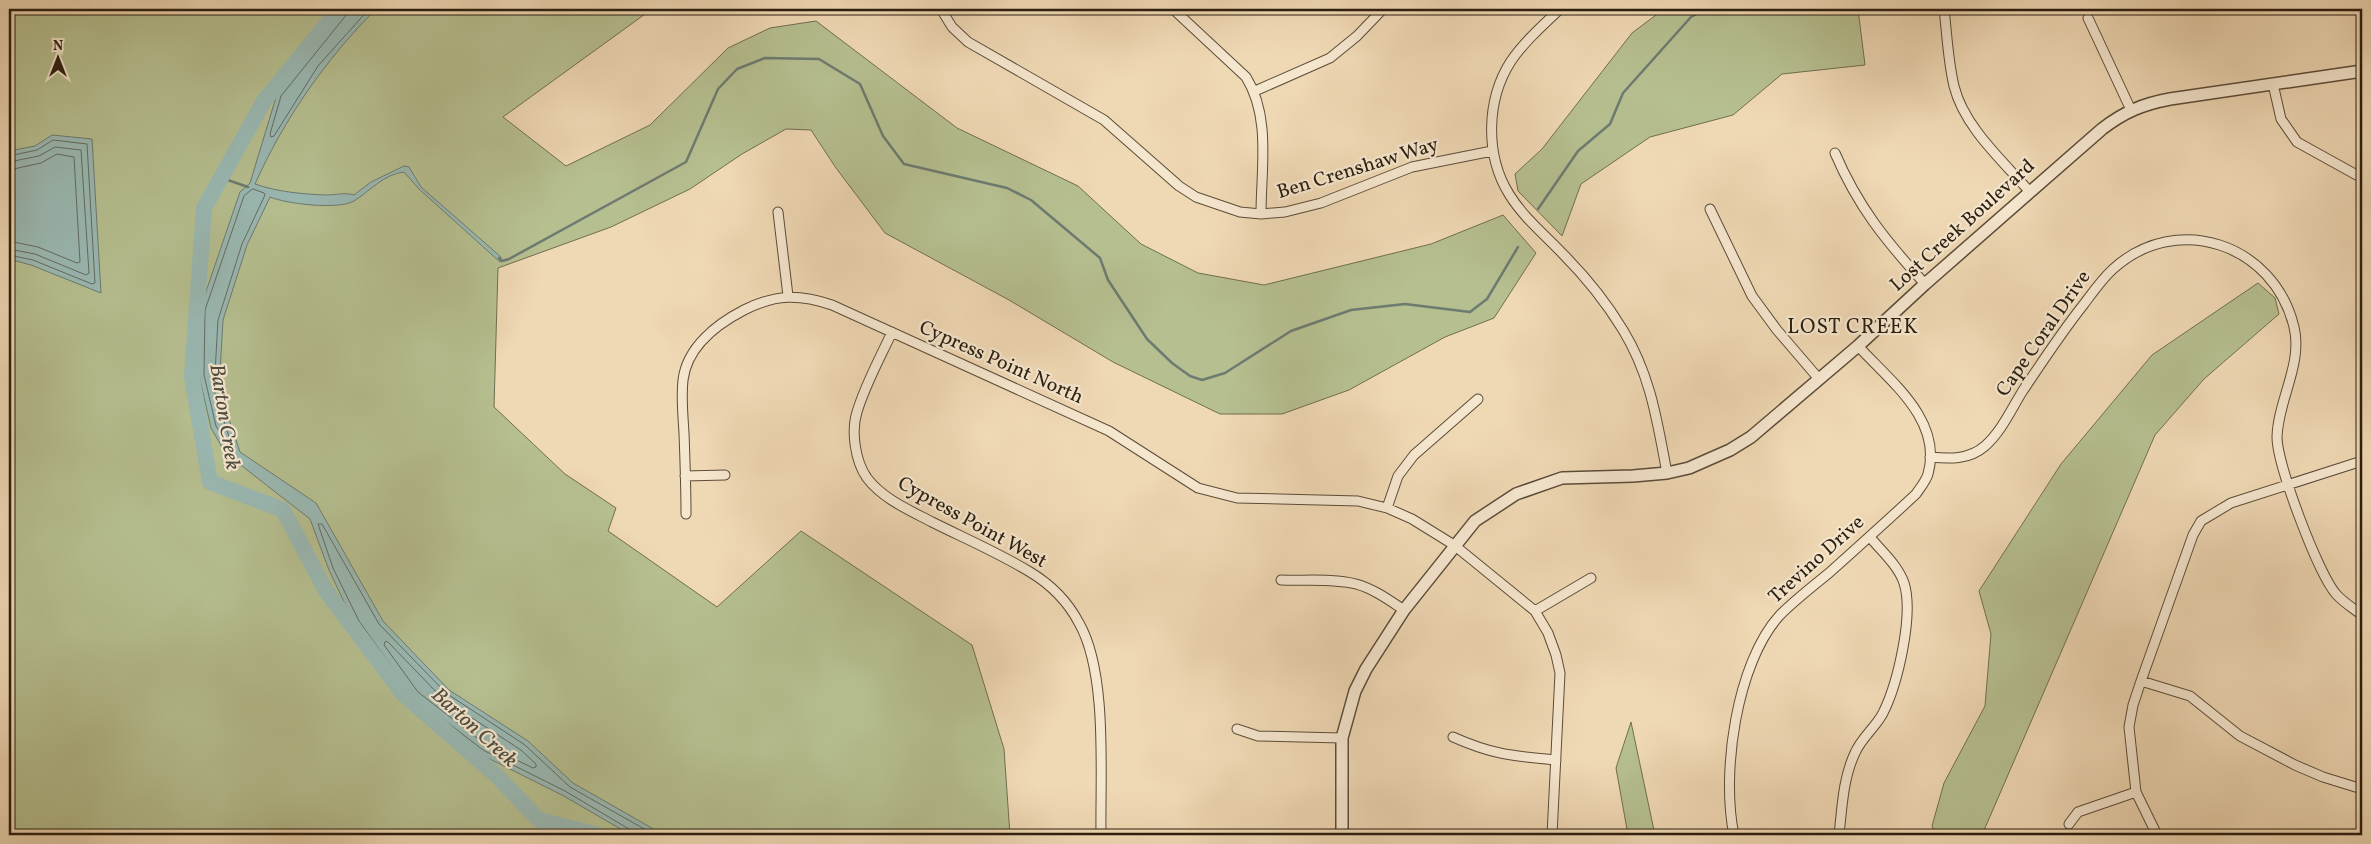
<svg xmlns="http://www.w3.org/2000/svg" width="2371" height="844" font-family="Vollkorn,serif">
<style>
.green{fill:#b6bf90;stroke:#706e50}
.water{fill:#9ab9b3;stroke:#6d7b71}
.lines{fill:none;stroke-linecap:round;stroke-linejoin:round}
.shore{stroke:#626c61;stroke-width:1}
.stream{stroke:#6d7b71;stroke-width:2.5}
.river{stroke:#9ab9b3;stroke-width:16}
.minor-casing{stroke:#5b4c38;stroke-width:11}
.tertiary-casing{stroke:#5b4c38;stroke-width:14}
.minor{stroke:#f5e6ce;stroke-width:9}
.tertiary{stroke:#f5e6ce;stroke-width:11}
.labels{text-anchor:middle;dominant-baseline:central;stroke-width:4.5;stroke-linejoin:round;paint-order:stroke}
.street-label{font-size:20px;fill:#2a1e0f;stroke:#f5e6ce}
.neighbourhood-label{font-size:21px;letter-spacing:1px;fill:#2a1e0f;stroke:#f5e6ce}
.water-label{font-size:21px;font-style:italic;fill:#4c4c40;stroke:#f5e6ce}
</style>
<rect width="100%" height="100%" fill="#efd8b4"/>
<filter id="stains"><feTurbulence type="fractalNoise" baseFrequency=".004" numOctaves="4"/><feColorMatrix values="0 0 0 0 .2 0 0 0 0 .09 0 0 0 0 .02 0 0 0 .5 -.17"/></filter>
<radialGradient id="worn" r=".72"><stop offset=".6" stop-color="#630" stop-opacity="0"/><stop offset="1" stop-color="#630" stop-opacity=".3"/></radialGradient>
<path class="green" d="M9 9H652L503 117 566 166 650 125 728 48 770 28 816 21 957 128 1078 186 1141 244 1198 273 1264 285 1431 244 1503 215 1536 253 1494 318 1445 337 1349 390 1282 414H1220L1113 362 1009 300 885 233 836 168 811 130 786 129 742 154 690 189 611 227 498 268 494 407 565 474 616 508 608 531 717 607 801 531 972 645 1004 749 1010 835H9Z
M1664 9H1858L1865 65 1782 74 1733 115 1650 137 1581 184 1562 236 1518 191 1515 174 1542 149 1632 33Z
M2258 283 2275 298 2279 314 2204 379 2155 435 1985 828V835H1936L1932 826 1944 783 1985 706 1991 634 1979 591 2061 464 2152 355Z
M1631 722 1655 835H1628L1616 768Z"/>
<path class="water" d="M345 9H376C326 59 284 119 255 184 278 192 302 194 326 195 336 195 345 192 354 195L371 182 404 166 409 167 421 187 501 257 500 262 419 189 404 172C384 174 370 191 354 201 338 210 287 204 270 197L247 245 223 320 219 389 240 452 316 503 383 621 449 690 528 741 573 783 664 835H631L562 795 480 754 409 699 354 623 329 570 310 519 242 466 230 461 211 428 199 375 200 309 240 192 250 183 277 94Z
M52 135 92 139 101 293 31 265 9 259V151L35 146Z"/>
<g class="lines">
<path class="shore" d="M348 9 347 14 281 96 270 134 271 137 274 136 318 66 369 9
M9 156 37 150 53 140 87 144 95 283 92 284 33 260 9 255
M9 162 39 156 55 147 81 150 89 273 86 275 35 254 9 249
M9 170 41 163 57 154 74 157 80 262 77 263 38 247 9 241
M253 189 264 193 265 195 242 244 218 320 214 390 232 446 230 449 216 426 204 375 205 310 244 196Z
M388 642 443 699 521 750 536 764V767L533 768 486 745 418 692 384 645 385 642Z
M632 835 629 829 565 791 483 750 413 696 359 621 333 568 318 524H322L379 624 446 693 525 745 570 787 655 835"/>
<path class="stream" d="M222 178 248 187
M1538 209 1578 151 1610 124 1623 93 1691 17 1707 9
M499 258 502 261 509 259 686 162 718 89 737 69 765 58 819 59 860 84 883 136 904 164 1007 188 1031 200 1100 258 1108 280 1147 339 1172 363 1190 376 1202 380 1225 373 1291 331 1351 310 1405 304 1470 312 1487 299 1518 247"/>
<path class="river" d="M339 9 264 101 204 208 192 377 210 482 283 510 326 591 403 694 496 775 539 820 599 835"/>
<g class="minor-casing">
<path id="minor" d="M941 9 952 27 968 42 1104 120 1179 186 1196 197 1240 212 1261 214 1285 212 1321 203 1412 167 1492 151
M1173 9 1246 77C1271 117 1261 169 1261 214
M1560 9C1543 25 1524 42 1511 61 1486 100 1485 155 1509 194 1523 217 1544 234 1562 253 1585 276 1606 302 1623 330 1651 376 1657 421 1667 473
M1944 9C1947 34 1948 61 1954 86 1964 127 2003 161 2030 192
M2088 18 2131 110
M2273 84 2281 119 2297 142 2362 178
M1255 91 1330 58 1357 36 1383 9
M1835 153C1858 207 1886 241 1925 284
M1710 209 1752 296 1777 330 1819 379
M778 212 788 296
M892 332C880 358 865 385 857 412 851 431 855 461 867 478 883 499 909 510 932 522 964 538 999 553 1030 572 1050 584 1068 602 1079 623 1108 673 1100 777 1101 835
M1930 457C1949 459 1969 460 1985 446 2001 432 2011 410 2022 392 2042 362 2061 333 2084 304 2093 292 2102 279 2113 269 2177 211 2274 244 2294 327 2303 364 2278 400 2277 437 2277 465 2318 573 2336 594 2343 602 2354 609 2362 615
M685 476 725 475
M1387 508 1398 476 1414 455 1478 399
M686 514C686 487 685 460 684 433 683 416 681 397 683 380 687 347 717 324 744 310 776 294 799 294 832 305L1109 431 1198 488 1237 498 1358 501 1387 508 1412 519 1454 545 1535 611 1548 633 1556 655 1560 673 1552 835
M1281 580C1305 581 1332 578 1356 584 1374 589 1389 600 1404 610
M1535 611 1591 578
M2141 681 2190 696 2240 736 2295 765 2323 777 2362 789
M1237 729 1258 736 1342 738
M1453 737C1493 755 1514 756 1556 760
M2069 824 2078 812 2136 792
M1734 835C1721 774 1736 663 1780 615 1795 600 1813 586 1829 573 1858 547 1887 521 1916 494 1920 488 1926 481 1928 474 1943 420 1890 381 1858 346
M1839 835C1842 808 1843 778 1855 753 1861 738 1876 727 1883 713 1898 683 1914 614 1904 583 1898 565 1881 551 1870 537
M2157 835 2136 792 2129 727 2133 705 2141 681 2193 535 2201 521 2231 503 2362 461"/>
</g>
<g class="tertiary-casing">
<path id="tertiary" d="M1342 835V738L1355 691 1366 669 1404 610 1475 521 1516 494 1562 478 1633 476 1667 473 1689 468 1730 450 1751 437 1858 346 1925 284 2102 129C2124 112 2143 104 2170 99L2362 71"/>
</g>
<use href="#minor" class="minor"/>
<use href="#tertiary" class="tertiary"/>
</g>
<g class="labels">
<g class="street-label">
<text transform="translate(1358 169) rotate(-17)">Ben Crenshaw Way</text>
<text transform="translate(1963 226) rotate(-42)">Lost Creek Boulevard</text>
<text transform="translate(2044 334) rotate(-55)">Cape Coral Drive</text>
<text transform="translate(1001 363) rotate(24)">Cypress Point North</text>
<text transform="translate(972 523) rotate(29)">Cypress Point West</text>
<text transform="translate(1817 560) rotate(-42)">Trevino Drive</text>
</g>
<g class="neighbourhood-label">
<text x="1853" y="327">LOST CREEK</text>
</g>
<g class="water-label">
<text transform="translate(224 417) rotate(81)">Barton Creek</text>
<text transform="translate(474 728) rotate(42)">Barton Creek</text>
</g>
</g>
<rect width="2371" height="844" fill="none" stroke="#efd8b4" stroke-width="30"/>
<rect x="10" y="10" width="2351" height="824" fill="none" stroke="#2a1e0f" stroke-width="2.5"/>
<rect x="15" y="15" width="2341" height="814" fill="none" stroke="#2a1e0f"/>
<g transform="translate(58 58)" stroke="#f5e6ce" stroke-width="4" paint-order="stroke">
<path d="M0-4L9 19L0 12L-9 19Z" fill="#2a1e0f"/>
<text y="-8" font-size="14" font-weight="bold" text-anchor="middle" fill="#2a1e0f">N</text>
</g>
<rect width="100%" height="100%" filter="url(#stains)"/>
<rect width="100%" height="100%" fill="url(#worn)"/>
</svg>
